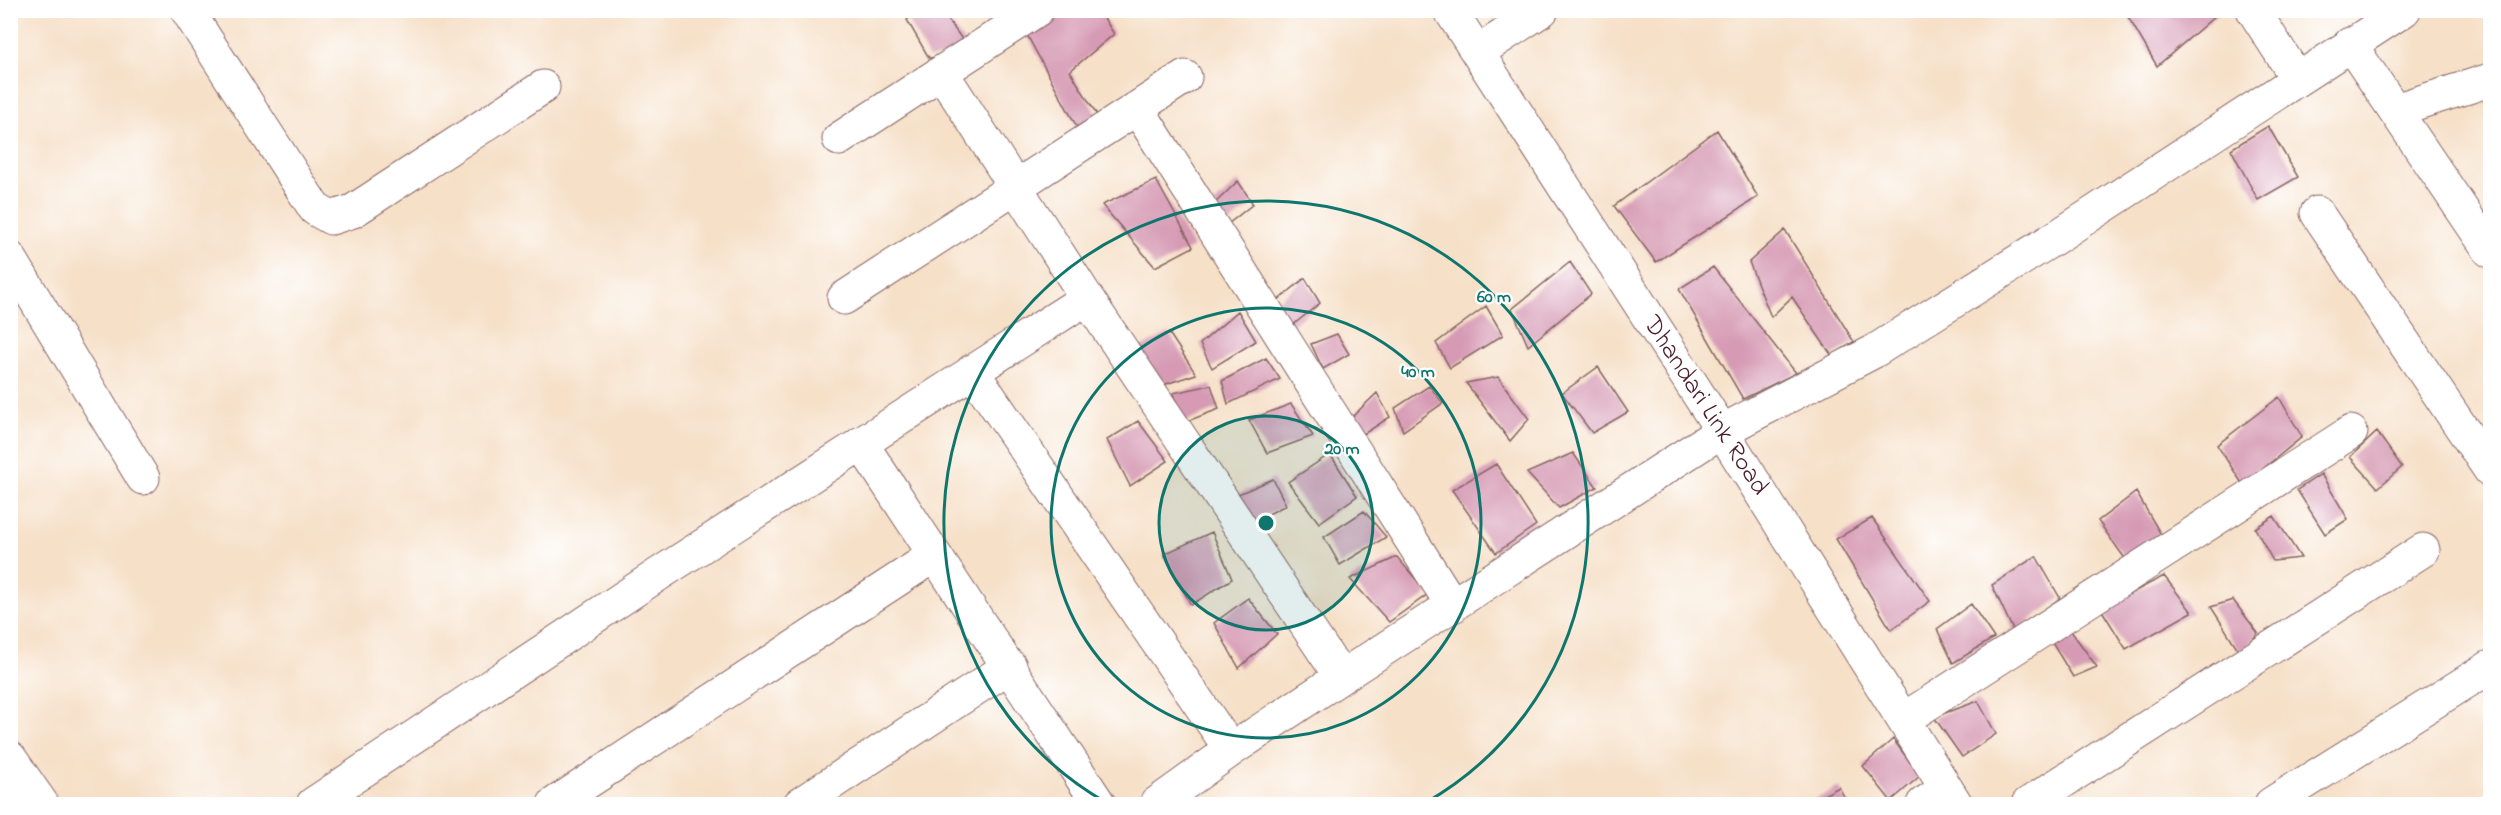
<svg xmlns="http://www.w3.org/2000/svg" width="2501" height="815" font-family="'Indie Flower',sans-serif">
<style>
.building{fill:#d69ab4}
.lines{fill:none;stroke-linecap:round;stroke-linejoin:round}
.minor-casing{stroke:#866362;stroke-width:35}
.tertiary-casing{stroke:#866362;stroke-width:35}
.minor{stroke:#fff;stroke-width:33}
.tertiary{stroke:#fff;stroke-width:33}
.ring{fill:none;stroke:#0f766e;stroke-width:3}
.labels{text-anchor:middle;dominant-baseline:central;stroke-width:4.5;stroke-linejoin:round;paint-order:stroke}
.street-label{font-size:26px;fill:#4a1f2b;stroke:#fff}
.centre{fill:#0f766e;stroke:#fff;stroke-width:3}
.ring-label{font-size:18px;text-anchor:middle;font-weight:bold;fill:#0f766e;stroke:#fff;stroke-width:4.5;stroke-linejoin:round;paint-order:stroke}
</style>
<rect width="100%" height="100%" fill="#fff"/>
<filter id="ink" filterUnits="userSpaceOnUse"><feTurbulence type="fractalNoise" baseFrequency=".0167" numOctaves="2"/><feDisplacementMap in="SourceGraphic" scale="12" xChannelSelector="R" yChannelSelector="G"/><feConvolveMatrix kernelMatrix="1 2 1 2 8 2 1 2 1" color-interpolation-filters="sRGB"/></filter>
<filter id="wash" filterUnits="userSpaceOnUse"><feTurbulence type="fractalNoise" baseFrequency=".008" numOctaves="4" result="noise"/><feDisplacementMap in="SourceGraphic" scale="24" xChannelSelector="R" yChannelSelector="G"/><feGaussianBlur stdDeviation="1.35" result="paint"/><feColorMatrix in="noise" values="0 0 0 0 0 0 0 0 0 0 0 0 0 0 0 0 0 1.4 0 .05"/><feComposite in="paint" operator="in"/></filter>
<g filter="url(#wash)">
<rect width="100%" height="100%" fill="#f6e0c8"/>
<g id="blocks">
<path class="building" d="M920 10H941L972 53 929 58 907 20Z
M1061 10H1099L1114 34 1070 71 1097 115 1077 127 1027 35Z
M2124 10H2222L2157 66Z
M2268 126 2298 177 2258 200 2231 149Z
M1717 130 1758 197 1656 262 1614 206Z
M1156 180 1193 247 1155 267 1102 205Z
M1238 181 1253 204 1228 224 1214 204Z
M1785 230 1854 342 1832 356 1792 297 1771 317 1749 262Z
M1570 262 1591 294 1528 346 1512 309Z
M1713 267 1796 373 1743 399 1679 289Z
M1305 278 1320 303 1288 329 1276 302Z
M1486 306 1503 335 1450 368 1436 343Z
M1238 311 1256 341 1212 368 1200 344Z
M1169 333 1196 374 1160 386 1138 349Z
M1337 334 1349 354 1323 369 1311 344Z
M1266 358 1280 379 1228 404 1222 381Z
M1598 367 1628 412 1592 433 1562 393Z
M1498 377 1529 419 1510 441 1466 383Z
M1211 385 1219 409 1185 422 1173 393Z
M1429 386 1443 403 1403 431 1395 408Z
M1377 393 1390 417 1359 437 1352 417Z
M2279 397 2302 437 2243 485 2217 445Z
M1291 404 1313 436 1267 453 1249 420Z
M1138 421 1168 461 1130 486 1107 440Z
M2377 432 2402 467 2378 488 2350 457Z
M1573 453 1597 487 1559 508 1527 473Z
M1330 454 1357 496 1319 523 1288 482Z
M1496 464 1536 525 1496 553 1452 490Z
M2321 474 2348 519 2325 534 2297 490Z
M1273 479 1286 505 1255 521 1236 495Z
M2136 492 2163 538 2126 560 2098 521Z
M1364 511 1386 537 1340 565 1324 537Z
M2274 516 2301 558 2273 561 2255 528Z
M1872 518 1930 601 1891 630 1836 539Z
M1212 532 1232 579 1191 605 1164 554Z
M2036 556 2060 598 2014 632 1992 585Z
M1397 557 1428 594 1389 622 1350 579Z
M2164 576 2192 612 2126 649 2101 609Z
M1248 598 1277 634 1239 668 1214 623Z
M2233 600 2258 633 2241 654 2211 607Z
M1971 604 1994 638 1953 663 1937 629Z
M2071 631 2097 667 2073 677 2049 638Z
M1978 701 1996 734 1962 757 1934 717Z
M1893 739 1920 776 1891 801 1863 766Z
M1839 787 1848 804H1807Z"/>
</g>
</g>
<g filter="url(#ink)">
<use href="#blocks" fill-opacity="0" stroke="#866362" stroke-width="1.5"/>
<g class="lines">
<g class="minor-casing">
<path id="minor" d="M187 10 315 209 331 218 353 211 543 87
M2253 10 2297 78
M2350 44 2490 251
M1478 52 1542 10
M942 73 1087 298 1341 677
M1137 108 1453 606
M2395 110 2490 80
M839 139 1037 10
M2317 213 2490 470
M10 258 143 478
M844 298 1185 77
M972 371 1231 750
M861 443 1099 804
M1904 719 2351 432
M10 758 42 804
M313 804 659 574 1087 298
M554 804 935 555
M800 804 1010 666
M1156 804 1231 750 1341 677 1722 431 1873 352 2058 236 2404 10
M1923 804 1946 789
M2028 804 2423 550
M2271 804 2490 667"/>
</g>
<g class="tertiary-casing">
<path id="tertiary" d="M1450 10 1722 431 1956 804"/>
</g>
<use href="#minor" class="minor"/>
<use href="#tertiary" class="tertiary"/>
</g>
</g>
<circle cx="1266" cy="523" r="107" fill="#0f766e" fill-opacity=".12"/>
<g class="ring">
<circle cx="1266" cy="523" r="107"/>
<circle cx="1266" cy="523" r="215"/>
<path d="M1107 803A322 322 0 1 1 1425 803"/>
</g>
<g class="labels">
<g class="street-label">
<text transform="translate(1705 406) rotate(57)">Dhandari Link Road</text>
</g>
</g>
<circle cx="1266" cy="523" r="9" class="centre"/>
<g class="ring-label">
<text x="1494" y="302">60 m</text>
<text x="1418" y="377">40 m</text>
<text x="1342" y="454">20 m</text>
</g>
<rect width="2501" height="815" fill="none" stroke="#fff" stroke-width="36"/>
</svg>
